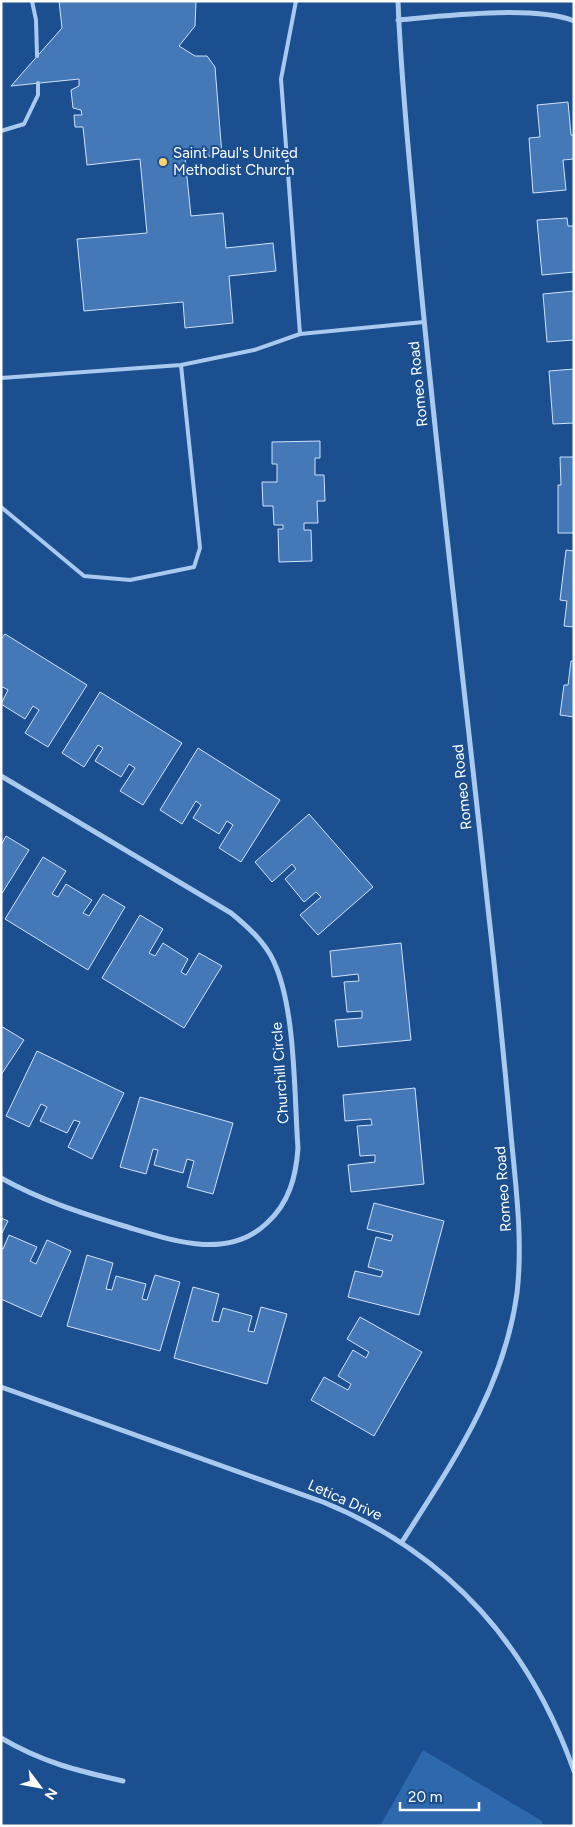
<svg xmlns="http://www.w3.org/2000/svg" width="575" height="1827" font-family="Figtree,sans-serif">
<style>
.green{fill:#2e69ad}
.building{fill:#4478b7;stroke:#cfe3fa}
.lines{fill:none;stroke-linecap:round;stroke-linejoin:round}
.lane{stroke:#a9c9ee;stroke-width:4}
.street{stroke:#a9c9ee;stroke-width:5}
.poi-dot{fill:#ffd166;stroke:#1b4f8f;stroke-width:2}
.labels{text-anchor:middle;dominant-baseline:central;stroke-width:4;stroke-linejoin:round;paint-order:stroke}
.poi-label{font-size:15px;fill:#fff;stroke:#1b4f8f;text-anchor:start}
.street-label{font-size:15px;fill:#fff;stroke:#1b4f8f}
</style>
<rect width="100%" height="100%" fill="#1b4f8f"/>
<path class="green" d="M423 1750 542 1821 543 1826H380Z"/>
<path class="building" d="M59 1H196L195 26 179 46 195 56H207L215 67 222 155 185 158 191 216 223 213 226 248 273 243 276 271 229 276 233 323 185 328 183 302 84 311 77 239 147 233 140 159 87 165 83 127H75L74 115H82L81 110 73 108 71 90 79 86V79L11 86 62 28Z
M568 102 571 135H574V159L563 160 566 190 533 193 529 138 540 137 537 105Z
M567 218 568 226H574V272L542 275 537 220Z
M574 291V340L547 342 543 294Z
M574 369V423L553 424 549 371Z
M320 441V458H315V475H324L325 501H317L318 523H304V530H311L312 561 279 562 278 529H283V525H274L273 506H263L262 482H277V464H272V442Z
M560 457H574V533H558V485H561Z
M566 550 574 551V627L564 626 567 601 560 600Z
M5 634 87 685 48 747 25 733 39 710 33 706 25 719 1 704 8 690 3 687 1 689V639Z
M571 661H574V717L560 715 564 685H568Z
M100 692 182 743 143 805 120 791 135 768 129 764 121 777 95 761 103 748 98 745 84 767 62 753Z
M198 748 280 800 241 862 219 848 233 825 227 821 219 834 193 818 201 805 196 801 182 824 160 810Z
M309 814 373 887 318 935 300 915 321 897 316 892 304 902 285 879 296 869 292 864 272 882 255 862Z
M6 836 29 850 1 895V845Z
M43 857 66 871 52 894 58 897 66 884 92 900 83 913 89 916 103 894 125 907 88 970 5 919Z
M140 915 163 929 149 953 155 956 163 943 188 959 181 972 186 975 199 953 222 966 184 1028 102 978Z
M401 943 411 1040 338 1047 335 1020 362 1018V1011L347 1012 344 982 359 981 358 974 332 977 330 951Z
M1 1026 24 1040 1 1075Z
M37 1051 124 1093 92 1159 68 1147 80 1122 74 1120 67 1133 40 1121 47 1107 41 1104 29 1127 6 1116Z
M415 1088 424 1184 351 1192 348 1165 375 1162V1155L360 1156 357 1126 372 1125 371 1119 345 1121 343 1095Z
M140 1097 233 1123 213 1194 187 1187 194 1161 187 1159 183 1173 154 1165 158 1150 153 1149 146 1174 120 1167Z
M374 1203 444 1221 419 1315 348 1297 355 1271 381 1277 383 1271 368 1267 376 1237 391 1241 393 1235 367 1229Z
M1 1218 8 1221 1 1235Z
M9 1235 37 1247 30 1261 36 1264 47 1240 71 1251 41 1317 1 1299V1248L3 1249Z
M87 1255 113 1263 106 1289 112 1290 116 1276 146 1284 142 1299 147 1300 155 1275 180 1282 160 1351 67 1326Z
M193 1287 219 1294 212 1321 219 1322 223 1308 252 1316 248 1331 254 1332 261 1307 287 1314 267 1384 174 1358Z
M360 1317 422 1352 374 1436 311 1400 324 1377 348 1390 351 1384 338 1376 353 1350 366 1358 369 1352 347 1339Z"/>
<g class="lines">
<path class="lane" d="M32 1 36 20 37 56
M296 1 281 79 300 334 424 322
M1 131 24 124 38 95V83
M1 378 181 365 254 350 300 334
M1 507 84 576 130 580 194 567 200 548 181 365"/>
<path class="street" d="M398 1C401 83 410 164 417 246 437 464 464 681 487 899 496 978 504 1057 511 1135 516 1188 523 1241 517 1293 504 1389 452 1463 402 1542
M398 20C442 16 535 5 574 21
M1 776 231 913C248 927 265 942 274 962 296 1010 294 1095 298 1148 296 1177 289 1203 267 1223 227 1261 171 1240 124 1226 81 1213 40 1200 1 1178
M1 1387 323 1502C448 1553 529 1644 574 1771
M1 1738C41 1762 78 1771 123 1781"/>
</g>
<circle class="poi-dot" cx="163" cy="162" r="5"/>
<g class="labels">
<g class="poi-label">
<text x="173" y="153">Saint Paul's United<tspan x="173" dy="17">Methodist Church</tspan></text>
</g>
<g class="street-label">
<text transform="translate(418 384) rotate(-96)">Romeo Road</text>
<text transform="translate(462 787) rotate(-96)">Romeo Road</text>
<text transform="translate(280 1073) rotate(-94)">Churchill Circle</text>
<text transform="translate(503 1189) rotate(-94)">Romeo Road</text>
<text transform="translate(345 1500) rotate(24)">Letica Drive</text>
</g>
</g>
<rect width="575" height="1827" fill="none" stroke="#ffffff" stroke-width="5"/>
<g transform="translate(40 1787) rotate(122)" stroke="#1b4f8f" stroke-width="4" paint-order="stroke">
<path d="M0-4L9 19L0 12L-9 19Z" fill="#ffffff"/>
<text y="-8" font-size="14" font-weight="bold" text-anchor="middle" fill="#ffffff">N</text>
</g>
<path d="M400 1802v8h79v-8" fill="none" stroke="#ffffff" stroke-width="2.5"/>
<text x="408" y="1802" font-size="15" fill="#ffffff" stroke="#1b4f8f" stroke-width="4" paint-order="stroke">20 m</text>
</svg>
